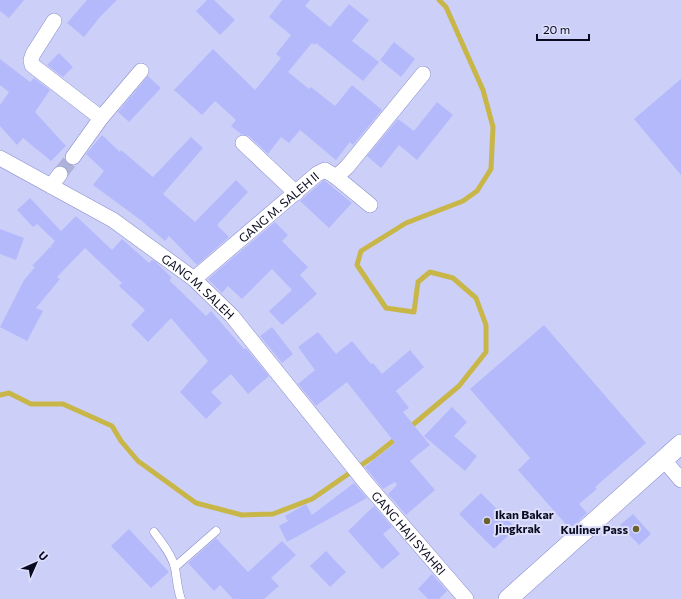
<svg xmlns="http://www.w3.org/2000/svg" width="681" height="599" font-family="Commissioner,sans-serif">
<style>
.lines{fill:none;stroke-linecap:round;stroke-linejoin:round}
.stream{stroke:#c8b748;stroke-width:5}
.building{fill:#b4b9fb}
.minor-tunnel{stroke:#afb2d8;stroke-width:15;stroke-dasharray:15 8;stroke-linecap:butt}
.service-casing{stroke:#8a8ecd;stroke-width:9}
.minor-casing{stroke:#8a8ecd;stroke-width:16}
.tertiary-casing{stroke:#8a8ecd;stroke-width:20}
.service{stroke:#fff;stroke-width:8}
.minor{stroke:#fff;stroke-width:15}
.tertiary{stroke:#fff;stroke-width:19}
.poi-dot{fill:#69612e;stroke:#dcdefa;stroke-width:1.5}
.labels{text-anchor:middle;dominant-baseline:central;stroke-width:4;stroke-linejoin:round;paint-order:stroke}
.street-label{font-size:12px;fill:#0a0a20;stroke:#dcdefa}
.poi-label{font-size:12px;font-weight:bold;fill:#0a0a20;stroke:#dcdefa;text-anchor:start}
</style>
<rect width="100%" height="100%" fill="#ccd0f8"/>
<g class="lines">
<path class="stream" d="M0 395 9 393 31 404H63L112 426 121 441 138 461 196 503 242 515 273 514 312 499 373 457 398 437
M409 428 459 386 486 352V325L476 298 453 278 430 272 418 282 414 312 386 308 357 265 361 251 406 223 463 201 477 191 491 169 493 127 483 90 446 7 439 0"/>
</g>
<path class="building" d="M0 0H24L9 18 0 11Z
M87 0H117L100 17 84 37 67 23Z
M207 0H214L235 20 220 35 196 11Z
M282 0H310L305 6 330 27 349 4 369 20 352 41 379 62 363 81 316 43 314 45 312 43 288 72 309 89 311 87 335 106 352 85 382 110 353 145 350 142 336 160 300 130 289 143 281 137 268 154 249 136 241 134 231 126 236 120 215 101 202 115 174 90 213 49 255 90 281 58 276 54 291 35 269 17Z
M394 42 415 59 401 77 380 60Z
M59 53 73 67 63 77 47 65Z
M0 59 30 82 34 78 50 90 35 112 66 146 51 161 23 138 17 145 0 126V105L9 92 0 85Z
M148 76 161 88 129 122 118 112Z
M681 79V175L634 119Z
M437 102 453 115 417 160 399 145 381 168 367 156 398 119 414 131Z
M102 135 120 152 121 150 153 177 191 137 203 148 163 194 195 222 236 180 248 192 217 225 229 237 197 265 169 236 165 241 142 221 93 185 104 171 86 154Z
M324 180 352 203 329 228 300 201Z
M30 198 61 231 76 216 112 250 122 239 149 263 152 260 155 261 172 278 169 280 206 316 211 311 244 349 246 348 269 376 248 394 231 374 211 392 222 403 206 419 180 392 208 361 171 318 148 342 131 325 145 310 119 286 122 283 85 248 57 277 60 279 36 308 43 311 27 341 0 327 24 280 35 267 32 266 50 247 52 248 51 246 55 241 37 224 33 227 17 210Z
M275 222 288 235 282 241 308 267 300 275 317 294 282 325 269 311 292 290 272 269 242 299 228 286 222 293 208 279Z
M0 229 24 238 16 260 0 254Z
M544 325 646 443 595 487 597 489 579 504 587 513 570 529 518 470 530 458 470 389Z
M272 327 293 354 282 363 260 336Z
M318 332 336 354 352 341 371 364 373 363 382 374 410 350 424 367 396 391 409 408 403 412 430 445 410 461 435 490 406 515 388 494 397 485 395 482 383 489 365 467 395 443 347 382 316 406 298 384 315 370 298 347Z
M452 407 467 422 454 436 477 456 465 471 424 436Z
M354 483 367 498 287 542 279 526 288 521 285 516 306 504 312 515Z
M481 493 516 528 494 549 459 514Z
M374 506 392 527 383 534 400 554 382 569 348 531Z
M633 514 651 534 639 545 620 525Z
M129 529 169 572 151 588 111 546Z
M216 538 248 572 282 541 296 555 271 578 279 586 264 599H233L220 585 214 591 188 563Z
M326 551 346 572 330 587 310 566Z
M432 574 447 591 439 599H428L418 589Z"/>
<g class="lines">
<path class="minor-tunnel" d="M60 174 73 157"/>
<g class="service-casing">
<path id="service" d="M154 532C162 543 172 555 175 568 177 578 177 588 181 599
M175 567 216 531"/>
</g>
<g class="minor-casing">
<g id="minor">
<path d="M54 21 33 54 31 60 32 65 101 118"/>
<path d="M243 143 296 193"/>
<path d="M73 157 101 118 141 71"/>
<path id="s1" d="M0 158 113 220 194 279 232 316 366 483 466 599"/>
<path d="M336 177 347 167 423 74"/>
<path d="M51 186 60 174"/>
<path id="s2" d="M194 279 317 174 325 170 336 177 370 205"/>
<path d="M664 460 681 480"/>
</g>
</g>
<g class="tertiary-casing">
<path id="tertiary" d="M508 599 681 444"/>
</g>
<use href="#service" class="service"/>
<use href="#minor" class="minor"/>
<use href="#tertiary" class="tertiary"/>
</g>
<g class="poi-dot">
<circle cx="487" cy="521" r="4"/>
<circle cx="636" cy="529" r="4"/>
</g>
<g class="labels">
<g class="street-label">
<text stroke="none"><textPath href="#s2" startOffset="111">GANG M. SALEH II</textPath></text>
<text stroke="none"><textPath href="#s1" startOffset="237">GANG M. SALEH</textPath></text>
<text stroke="none"><textPath href="#s1" startOffset="562">GANG HAJI SYAHRI</textPath></text>
</g>
<g class="poi-label">
<text x="495" y="514">Ikan Bakar<tspan x="495" dy="14">Jingkrak</tspan></text>
<text x="628" y="529" text-anchor="end">Kuliner Pass</text>
</g>
</g>
<g transform="translate(36 563) rotate(45)" stroke="#dcdefa" stroke-width="3" paint-order="stroke">
<path d="M0-3L7 15L0 10L-7 15Z" fill="#0a0a20"/>
<text y="-6" font-size="11" font-weight="bold" text-anchor="middle" fill="#0a0a20">U</text>
</g>
<path d="M537 34v6h52v-6" fill="none" stroke="#0a0a20" stroke-width="2"/>
<text x="543" y="34" font-size="12" fill="#0a0a20" stroke="#dcdefa" stroke-width="3" paint-order="stroke">20 m</text>
</svg>
